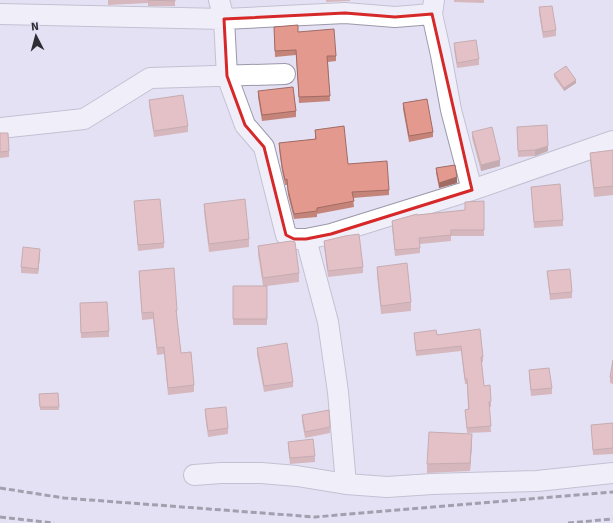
<svg xmlns="http://www.w3.org/2000/svg" width="613" height="523" font-family="Signika,sans-serif">
<style>
.lines{fill:none;stroke-linecap:round;stroke-linejoin:round}
.minor-casing{stroke:#9c98aa;stroke-width:22}
.minor{stroke:#fff;stroke-width:20}
.rail{stroke:#52505a;stroke-width:3;stroke-dasharray:6 3;stroke-linecap:butt}
.wall{fill:#c4847a}
.shaded-wall{fill:#a06b63}
.building{fill:#e4998e;stroke:#a06b63}
.marked{fill:none;stroke:#d62828;stroke-width:3;stroke-linejoin:round}
</style>
<rect width="100%" height="100%" fill="#e4e1f4"/>
<g class="lines">
<g class="minor-casing">
<path id="minor" d="M219 0 224 19 227 76 245 125 264 147 286 235 294 239H306L331 234 472 190 613 141
M0 14 224 19 345 13 395 17 432 14 434 0
M432 14 441 55 451 110 472 190
M0 128 84 119 150 78 285 74
M306 239 328 322 338 392 346 484
M194 475 221 473H261L297 476 346 484 387 487 432 484 537 481 613 473"/>
</g>
<use href="#minor" class="minor"/>
<path class="rail" d="M0 488 64 498 315 517 613 492
M0 517 54 523
M568 523 613 519"/>
</g>
<path class="wall" d="M108 0H175V6H148V3L108 5Z
M326 0H350V1L326 2Z
M454 0H484V3L454 2Z
M539 7 556 30V36L543 38 539 13Z
M274 27 298 32 336 56V61L328 62 330 101 299 103 296 55 275 57Z
M454 43 479 59V65L457 68 454 49Z
M554 74 576 83 564 91 554 77Z
M258 91 296 111V117L262 121 258 97Z
M149 100 188 126V132L154 137 149 105Z
M403 103 433 132V137L409 142 403 109Z
M517 127 548 151 535 156 518 157Z
M315 130 348 164 389 190V195L353 198 354 207 317 214V217L294 219 288 195 287 185H285L282 171 279 149V143L315 139Z
M472 132 500 166 481 171 472 138Z
M0 133 9 151V157L0 158Z
M613 150V195L594 197 590 161V153Z
M436 168 457 183 439 188 436 173Z
M531 187 563 220V226L534 228Z
M134 201 164 243V248L138 251Z
M484 201V236H451V241L420 244V253L395 256 392 227V221L417 215 465 210Z
M204 204 249 239V247L209 252 204 212Z
M324 241 363 267V273L328 277 324 247Z
M258 246 299 273V282L267 286V325H233V286H263L258 254Z
M40 255 38 274 21 273V267Z
M377 267 411 302V311L381 314 377 275Z
M139 271 177 310V317L181 353 194 385V392L168 395 164 354 157 355 153 319 142 320 139 278Z
M547 271 572 292V298L550 300Z
M80 309 109 331V337L81 338Z
M480 329 483 357V362H481L484 386 491 401V407H489L491 432 467 433 465 410 468 409 467 384H465L461 351 416 356 414 333 437 335Z
M257 348 293 382V387L264 392 257 354Z
M613 360V384L610 383V377Z
M529 370 552 388V394L531 396 529 376Z
M58 393 59 410H40L39 394Z
M205 409 228 428V434L208 437 205 415Z
M302 415 330 427V433L305 438 302 421Z
M613 423V454L593 455 591 425Z
M288 442 315 456V462L290 464 288 447Z
M472 442 470 471 427 473V464Z"/>
<path class="shaded-wall" d="M576 80V83L564 91V88Z
M548 146V151L535 156V150Z
M500 160V166L481 171V165Z
M457 177V183L439 188V183Z
M40 249V255L38 274V269Z
M472 434V442L470 471V463Z"/>
<path class="building" d="M148 0H175V1Z
M552 6 556 30 543 32 539 7Z
M298 25V32L334 29 336 56H327L330 96 299 97 296 50 275 51 274 27Z
M476 40 479 59 457 63 454 43Z
M566 66 576 80 564 88 554 74Z
M293 87 296 111 262 115 258 91Z
M183 95 188 126 154 131 149 100Z
M427 99 433 132 409 136 403 103Z
M547 125 548 146 535 150 518 151 517 127Z
M344 126 348 164 387 161 389 190 352 192 354 201 317 208V211L294 214 288 190 287 179 285 180 282 166 279 143 316 139 315 130Z
M492 127 500 160 481 165 472 132Z
M0 133H8L9 151 0 152Z
M613 150V186L594 188 590 153Z
M455 165 457 177 439 183 436 168Z
M560 184 563 220 534 222 531 187Z
M160 199 164 243 138 245 134 201Z
M245 199 249 239 209 244 204 204Z
M484 201V230H451V235L419 238 420 248 395 250 392 221 417 214V215L465 210V202Z
M359 234 363 267 328 271 324 241 345 236Z
M291 241 295 242 299 273 263 278 258 246Z
M23 247 40 249 38 269 21 267Z
M407 263 411 302 381 306 377 267Z
M174 268 177 310H176L181 353 191 352 194 385 168 388 164 347 157 348 153 312 142 313 139 271Z
M570 269 572 292 550 294 547 271Z
M233 286H267V319H233Z
M107 302 109 331 81 333 80 303Z
M480 329 483 357H481L484 386 490 385 491 401 489 402 491 426 467 428 465 410 469 409 467 379H465L461 346 416 351 414 333 436 330 437 335Z
M287 343 293 382 264 386 257 348Z
M613 360V378L610 377Z
M549 368 552 388 531 390 529 370Z
M58 393 59 407H40L39 394Z
M226 407 228 428 208 431 205 409Z
M329 410 330 427 305 432 302 415Z
M613 423V448L593 450 591 425Z
M429 432 472 434 470 463 427 464Z
M313 439 315 456 290 458 288 442Z"/>
<path d="M0 0H613V523H0ZM345 13 395 17 432 14 472 190 331 234 306 239H294L286 235 264 147 245 125 227 76 224 19Z" fill="#e4e1f4" fill-opacity=".55" fill-rule="evenodd"/>
<path class="marked" d="M345 13 395 17 432 14 472 190 331 234 306 239H294L286 235 264 147 245 125 227 76 224 19Z"/>
<g transform="translate(36 36) rotate(354)" stroke="#e4e1f4" stroke-width="3" paint-order="stroke">
<path d="M0-3L7 15L0 10L-7 15Z" fill="#2e2d34"/>
<text y="-6" font-size="11" font-weight="bold" text-anchor="middle" fill="#2e2d34">N</text>
</g>
</svg>
